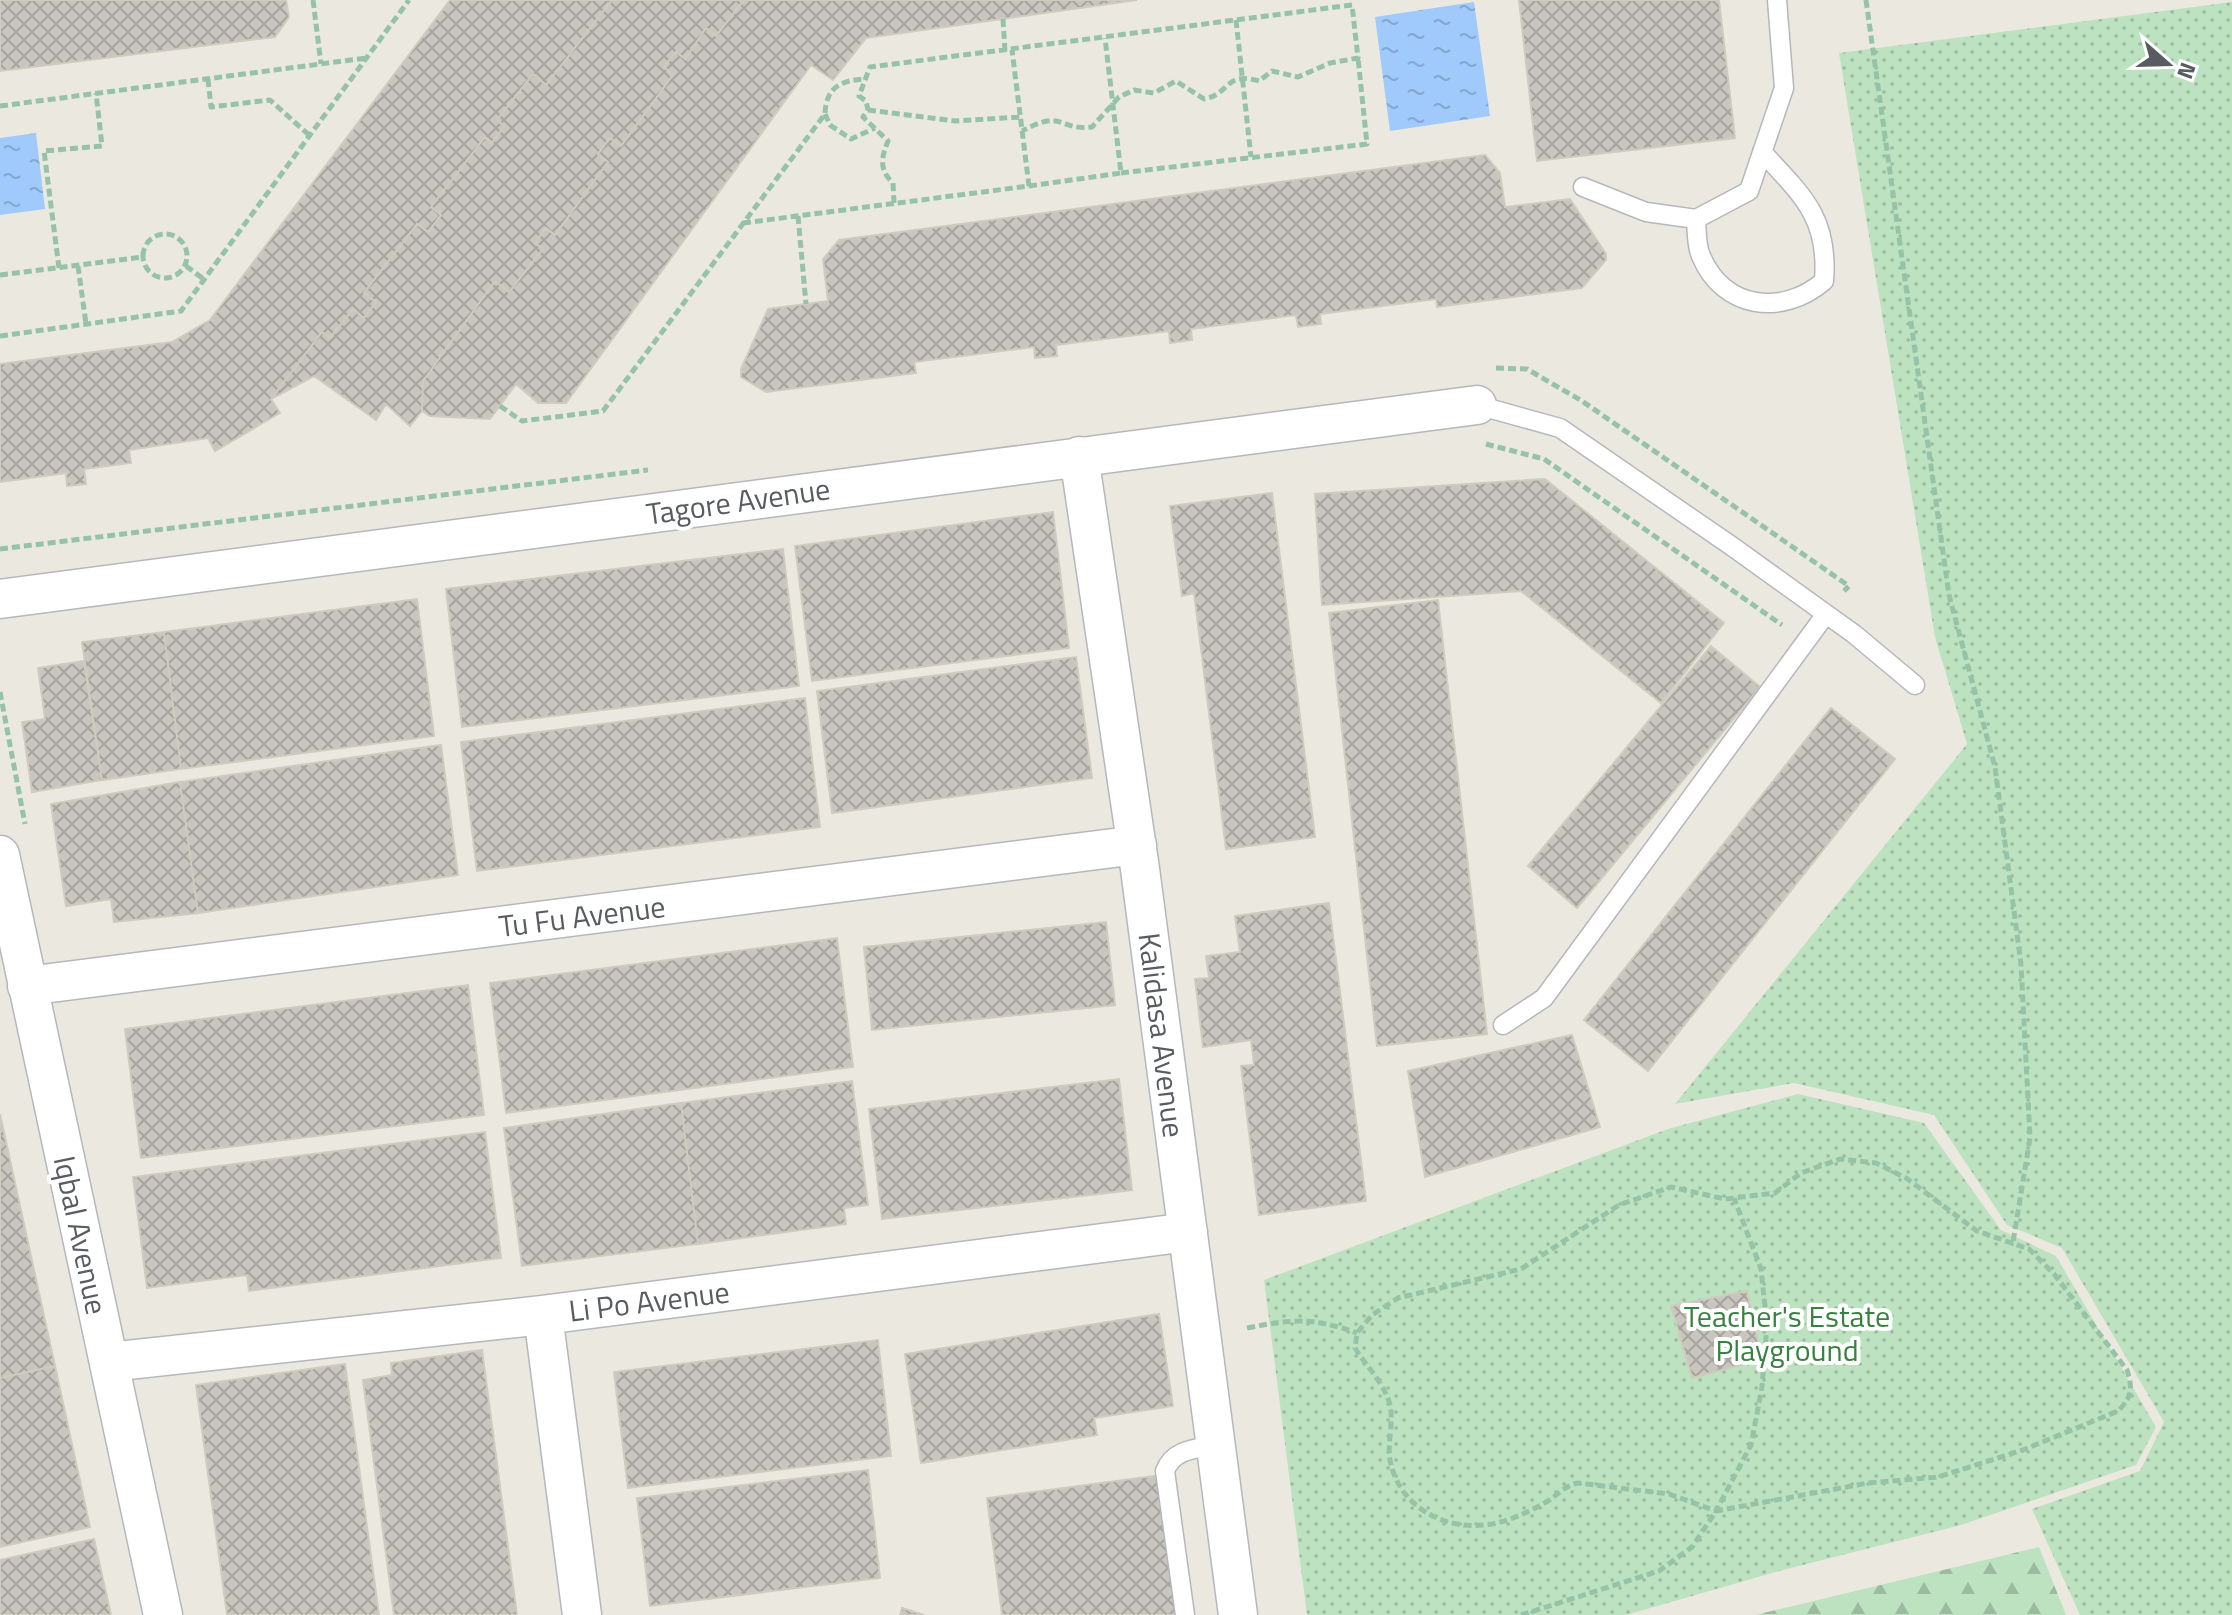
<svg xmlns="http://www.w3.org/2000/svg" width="2232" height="1615" font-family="'Titillium Web',sans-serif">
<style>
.green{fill:url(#green-dots)}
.forest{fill:url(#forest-firs)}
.water{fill:url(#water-ripples)}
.building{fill:url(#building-cross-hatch);stroke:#cfcbbe;stroke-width:2}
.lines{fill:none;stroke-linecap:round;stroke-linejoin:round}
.lane-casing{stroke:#b5b7bc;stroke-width:21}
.street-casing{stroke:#b5b7bc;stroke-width:41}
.path{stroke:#96c3a7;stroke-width:5;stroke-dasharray:8 4;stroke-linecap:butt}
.lane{stroke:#fff;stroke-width:18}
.street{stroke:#fff;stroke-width:38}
.labels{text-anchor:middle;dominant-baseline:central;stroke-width:8;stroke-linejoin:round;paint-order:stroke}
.street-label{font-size:30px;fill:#585b60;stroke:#fff}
.park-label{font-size:30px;fill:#378141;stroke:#fff}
</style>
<defs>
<pattern id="green-dots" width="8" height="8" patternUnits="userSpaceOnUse" patternTransform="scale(2)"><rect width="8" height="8" fill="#bce2c0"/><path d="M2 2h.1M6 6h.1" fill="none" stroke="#9cba9f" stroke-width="1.8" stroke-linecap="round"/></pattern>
<pattern id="forest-firs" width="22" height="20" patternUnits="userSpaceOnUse" patternTransform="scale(2)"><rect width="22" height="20" fill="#bce2c0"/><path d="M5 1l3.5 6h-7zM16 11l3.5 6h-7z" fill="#9cba9f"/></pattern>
<pattern id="water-ripples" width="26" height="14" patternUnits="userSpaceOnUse" patternTransform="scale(2)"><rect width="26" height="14" fill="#9fcafb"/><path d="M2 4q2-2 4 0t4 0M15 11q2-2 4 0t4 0" fill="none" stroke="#84a7cf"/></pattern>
<pattern id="building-cross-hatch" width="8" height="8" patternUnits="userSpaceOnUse" patternTransform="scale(2)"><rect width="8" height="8" fill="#c8c6bf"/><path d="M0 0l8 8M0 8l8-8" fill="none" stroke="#a5a49f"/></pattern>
</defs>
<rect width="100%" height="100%" fill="#ebe9df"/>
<path class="green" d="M2232 2V1615H2080L2032 1509 2140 1471 2164 1422 2062 1248 2007 1225 1934 1115 1794 1083 1675 1104 1967 744 1935 637 1839 53Z
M1798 1094 1924 1123 2001 1230 2056 1256 2156 1427 2136 1465 1961 1525 1783 1570 1626 1615H1307L1264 1280 1668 1129Z"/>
<path class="forest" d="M2039 1547 2066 1615H1755Z"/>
<path class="water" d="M1474 2 1490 116 1390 131 1375 17Z
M36 133 45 209 0 215V138Z"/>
<path class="building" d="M0 0H286L289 17 275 37 0 71Z
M450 0H612L546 85 533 74 497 120 504 126 492 143 485 137 431 207 441 215 428 232 417 224 364 293 376 302 364 318 353 309 330 338 322 332 271 399 280 413 215 451 208 438 129 450 131 463 84 469 86 484 67 486 66 473 0 482V364L172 342 210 320Z
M612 0H744L716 36 706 28 685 59 676 52 664 67 673 75 621 146 610 138 598 154 608 162 555 235 546 228 535 243 543 249 509 292 495 281 423 381 422 411 410 426 386 404 376 420 314 376 271 399 322 332 330 338 353 309 364 318 376 302 364 293 417 224 428 232 441 215 431 207 485 137 492 143 504 126 497 120 533 74 546 85Z
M744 0H1137L866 38 833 80 811 65 566 403H538L516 384 490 419 430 416 422 411 423 381 495 281 509 292 543 249 535 243 546 228 555 235 608 162 598 154 610 138 621 146 673 75 664 67 676 52 685 59 706 28 716 36Z
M1519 0H1719L1735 138 1537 161Z
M1485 155 1500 173 1505 207 1570 199 1606 254V260L1582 288 1437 307 1436 299 1320 314 1321 324 1298 327 1296 315 1191 329 1192 340 1170 343 1169 331 1056 345 1057 356 1035 358 1034 347 914 362 916 373 766 392 741 377V369L768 309 828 301 823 259 839 240Z
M1545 479 1724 623 1661 703 1521 591 1322 605 1315 494Z
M1272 493 1315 837 1226 849 1194 593 1182 596 1170 506Z
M1053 512 1069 648 812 681 795 546Z
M783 549 799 686 462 727 446 589Z
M417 599 434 736 181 769 164 632Z
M1438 600 1487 1034 1377 1046 1329 613Z
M164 632 181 769 102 780 82 642Z
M1711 646 1760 687 1577 908 1528 866Z
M1076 657 1092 778 832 813 817 691Z
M84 661 102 780 32 792 22 722 45 719 38 668Z
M805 698 820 827 477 871 461 742Z
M1831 708 1895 759 1648 1071 1584 1020Z
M441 745 458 875 198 913 180 782Z
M180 782 198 913 114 922 111 899 66 906 51 804Z
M1329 903 1366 1201 1259 1215 1241 1066 1254 1065 1251 1040 1203 1047 1195 979 1209 978 1206 956 1240 952 1235 916Z
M1106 922 1115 1005 872 1030 864 947Z
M837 938 853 1067 506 1113 490 983Z
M468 985 484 1115 141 1158 125 1029Z
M1572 1035 1600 1127 1425 1177 1408 1071Z
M1119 1079 1132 1190 882 1219 869 1109Z
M852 1081 868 1205 844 1208 846 1224 698 1244 681 1103Z
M681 1103 698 1244 522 1266 504 1128Z
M0 1114 55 1366 0 1378Z
M485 1132 501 1258 249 1291 247 1275 147 1288 133 1177Z
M1747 1291 1762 1359 1692 1378 1671 1306Z
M1159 1314 1173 1406 1094 1418 1097 1435 921 1463 905 1354Z
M878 1340 891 1456 628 1488 614 1372Z
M482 1350 517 1615H394L363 1380 392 1375 391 1363Z
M345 1364 379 1615H227L196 1385Z
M55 1366 90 1527 0 1547V1378Z
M868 1470 880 1578 650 1606 637 1498Z
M1161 1475 1177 1615H1002L987 1498Z
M94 1539 111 1615H0V1560Z
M902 1608 924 1615H900Z"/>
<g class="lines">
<g class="lane-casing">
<path id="lane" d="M1583 187 1646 212 1696 219 1749 191 1784 88 1777 0
M1696 219C1697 230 1696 245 1701 256 1723 309 1782 317 1824 281 1829 218 1803 196 1762 152
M1477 405 1560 428 1733 547 1854 634 1915 685
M1503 1025 1544 998 1826 614
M1185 1615 1165 1471C1173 1449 1196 1449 1216 1445"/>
</g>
<g class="street-casing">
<path id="street" d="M1079 456 1140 869 1238 1615
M0 599 1477 405
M0 855 163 1615
M27 986 1137 845
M543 1315 582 1615
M109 1362 543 1315 1188 1232"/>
</g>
<path class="path" d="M313 0 321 64
M1866 0 1949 595 1995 767 2021 964 2030 1138 2013 1242
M1003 19 1005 51
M1236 20 1251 157
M208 79 211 107 270 100 310 136
M0 106 366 58
M868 110 956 121 1021 117
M825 114 830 125 851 139 875 128
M1121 173 1367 144 1358 58
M1029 186 1121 173 1105 38
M894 203 893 183C879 170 881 158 888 141L863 117 868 110 866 101 859 96 870 67 1352 5 1358 58 1330 63 1298 77 1272 71 1259 81C1224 71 1231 94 1204 99L1176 81 1154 93 1134 90 1119 97 1092 127C1057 131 1065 108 1022 131
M798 216 806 304
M743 223 1029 186 1012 50
M143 256a22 22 0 1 1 44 0a22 22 0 1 1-44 0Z
M78 266 86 324
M186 266 205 280
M59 268 44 151 102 146 96 93
M0 275 143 257
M0 336 181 311 409 0
M1496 368 1527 369 1582 401 1849 586 1844 591
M500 406 522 421 603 411 825 114C826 87 841 80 866 79
M1486 444 1544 459 1782 625
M0 549 648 470
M0 692 25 824
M1247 1328C1293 1319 1312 1317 1357 1333
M1521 1615 1659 1571 1692 1547 1716 1511 1868 1483 1938 1477 2023 1450 2118 1411C2132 1397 2133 1389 2127 1370L2054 1274 2029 1249 1977 1231 1906 1178 1876 1163 1840 1159 1801 1173 1775 1193 1725 1199 1671 1187 1619 1205 1521 1269 1398 1298 1372 1315 1357 1333 1355 1348C1366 1366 1385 1384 1390 1405 1394 1422 1387 1442 1390 1460 1399 1508 1446 1532 1492 1524 1512 1520 1531 1511 1548 1501 1560 1493 1564 1486 1578 1483L1669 1494 1716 1511 1751 1445 1762 1387 1767 1325 1761 1269 1734 1198"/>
<use href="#lane" class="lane"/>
<use href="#street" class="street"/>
</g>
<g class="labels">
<g class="street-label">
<text transform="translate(738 501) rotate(-8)">Tagore Avenue</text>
<text transform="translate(582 916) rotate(-7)">Tu Fu Avenue</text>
<text transform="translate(1162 1035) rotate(83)">Kalidasa Avenue</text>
<text transform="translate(81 1235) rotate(78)">Iqbal Avenue</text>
<text transform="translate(649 1301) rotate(-7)">Li Po Avenue</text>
</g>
<g class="park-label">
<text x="1787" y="1316">Teacher's Estate<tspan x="1787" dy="34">Playground</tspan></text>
</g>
</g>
<g transform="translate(2168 64) rotate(110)" stroke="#ffffff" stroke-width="6" paint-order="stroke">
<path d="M0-6L14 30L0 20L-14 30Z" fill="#585b60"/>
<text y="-12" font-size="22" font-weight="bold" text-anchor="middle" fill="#585b60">N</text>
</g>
</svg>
